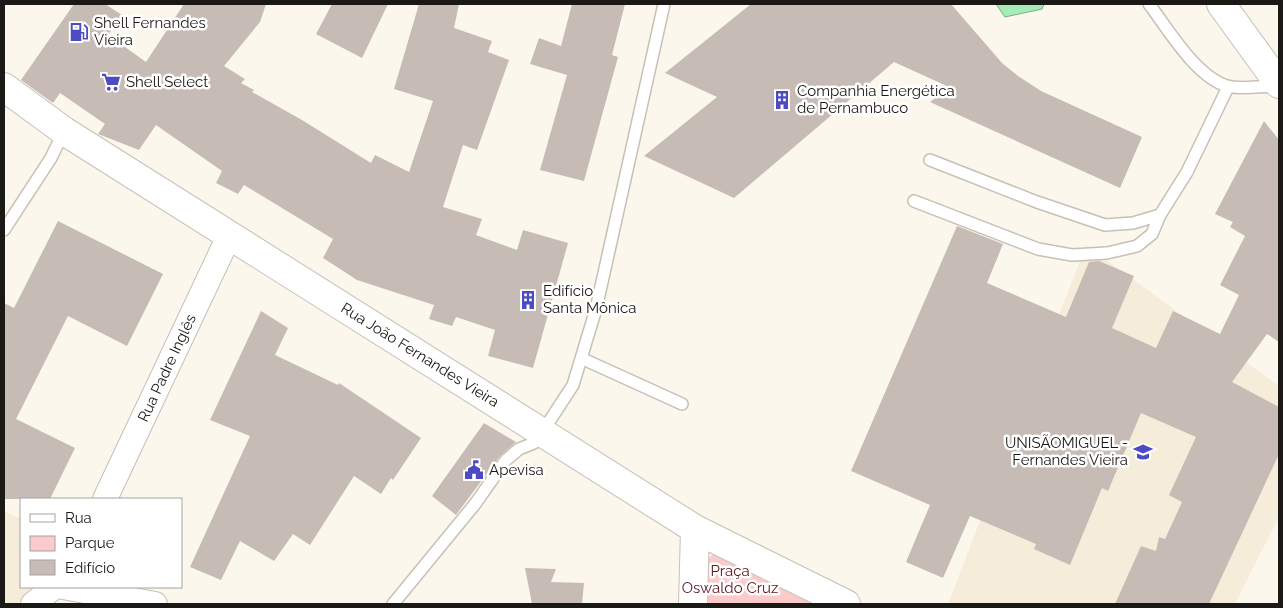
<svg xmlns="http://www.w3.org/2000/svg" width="1283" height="608" font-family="Raleway,sans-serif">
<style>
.built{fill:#f5ecda}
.green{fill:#fbcaca}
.water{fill:#a5ecb6;stroke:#7cad86}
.building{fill:#c7bcb5}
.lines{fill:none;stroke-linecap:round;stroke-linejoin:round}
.lane-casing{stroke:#c6c0b6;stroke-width:14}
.street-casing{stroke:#c6c0b6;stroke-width:26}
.secondary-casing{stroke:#c6c0b6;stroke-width:30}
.lane{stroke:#fff;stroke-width:11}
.street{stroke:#fff;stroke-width:24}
.secondary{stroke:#fff;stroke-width:28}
.labels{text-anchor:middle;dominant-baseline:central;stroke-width:5;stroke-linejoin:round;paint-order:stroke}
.poi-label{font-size:15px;fill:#1b1915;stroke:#fff;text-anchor:start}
.street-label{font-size:15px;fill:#1b1915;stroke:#fff}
.park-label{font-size:15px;fill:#5e131d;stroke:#fff}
</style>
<rect width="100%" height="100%" fill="#fcf7ec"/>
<path class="built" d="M1086 245 1279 386V517L1235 604H948Z
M4 511 21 519V587H41L18 604H4Z"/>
<path class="green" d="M716 552 838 604H702L705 561Z"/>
<path class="water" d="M996 4H1044L1042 9 1005 17Z"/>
<path class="building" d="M74 4H105L122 15 108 35 146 62 184 4H266L260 22 224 66 245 79 241 83 254 90 252 92 302 120 371 163 375 155 409 172 433 101 394 89 419 4H459L454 28 492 41 488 52 509 60 477 150 463 145 443 207 482 219 476 235 517 250 523 230 568 243 533 368 488 356 495 330 456 317 452 326 429 319 434 305 357 280 323 258 333 239 244 185 238 194 216 183 222 171 156 125 139 150 98 134 105 124 60 93 53 103 21 80Z
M332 4H388L362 58 316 34Z
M572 4H625L612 55 618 57 584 181 540 170 567 75 530 64 539 38 561 46Z
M751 4H951L1002 63 1018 76 1041 91 1142 137 1120 188 930 102 949 87 894 62 734 198 644 156 717 97 665 73Z
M1264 121 1279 140V342L1267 334 1232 382 1279 407V454L1209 604H1115L1141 546 1156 551 1159 537 1165 539 1182 502 1169 495 1196 437 1141 413 1108 491 1102 488 1070 565 1034 549 1036 544 970 516 943 578 906 562 930 505 851 471 957 226 1003 244 987 283 1066 317 1089 262 1099 261 1134 276 1112 328 1156 348 1173 311 1220 334 1239 295 1220 285 1245 236 1230 227 1233 222 1215 214Z
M58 221 163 274 127 346 68 316 16 419 75 448 50 499H4V303L14 308Z
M261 311 288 328 275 355 338 385 339 383 421 438 393 480 391 478 381 494 354 476 310 545 293 534 274 561 240 541 221 580 190 567 250 436 210 420Z
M484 423 516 442 500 456 456 515 432 496Z
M525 568 556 569 551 582 584 583 582 604H532Z"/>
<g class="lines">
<g class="lane-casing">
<path id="lane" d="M1149 4C1168 29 1196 77 1227 86 1242 90 1262 86 1277 86
M930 160 1037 202 1105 225 1133 223 1160 215
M914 201 1038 249 1072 255 1107 253 1137 246 1152 234 1160 215 1187 172 1228 87
M4 230 51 158 64 131
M583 359 682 404
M393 604 475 504 506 460 519 449 534 443 543 431 573 385 596 309 664 4"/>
</g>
<g class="street-casing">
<path id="street" d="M105 499 229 236
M63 587 155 604
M33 604 54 587"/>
</g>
<g class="secondary-casing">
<path id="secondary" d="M1221 4 1279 84
M4 87 64 131 695 529 846 604
M693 604 695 529"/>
</g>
<use href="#lane" class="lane"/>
<use href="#street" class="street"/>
<use href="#secondary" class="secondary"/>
</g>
<defs>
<g id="fuel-bare" transform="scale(1.5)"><path d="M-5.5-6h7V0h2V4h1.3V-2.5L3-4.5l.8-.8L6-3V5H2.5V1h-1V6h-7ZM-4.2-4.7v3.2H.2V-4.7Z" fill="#4d4bc1" stroke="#fff" stroke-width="2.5" paint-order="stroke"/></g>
<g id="supermarket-bare" transform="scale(1.5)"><path d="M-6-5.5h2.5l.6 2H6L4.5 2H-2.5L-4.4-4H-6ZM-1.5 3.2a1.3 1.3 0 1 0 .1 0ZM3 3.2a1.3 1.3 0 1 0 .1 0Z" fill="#4d4bc1" stroke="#fff" stroke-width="2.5" paint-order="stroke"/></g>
<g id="building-bare" transform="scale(1.5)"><path d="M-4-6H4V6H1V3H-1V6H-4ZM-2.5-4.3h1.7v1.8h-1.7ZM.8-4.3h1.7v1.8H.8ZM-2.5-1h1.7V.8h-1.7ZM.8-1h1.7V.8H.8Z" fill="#4d4bc1" stroke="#fff" stroke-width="2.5" paint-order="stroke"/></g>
<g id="university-bare" transform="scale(1.5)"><path d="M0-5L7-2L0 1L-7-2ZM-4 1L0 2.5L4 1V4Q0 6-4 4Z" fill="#4d4bc1" stroke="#fff" stroke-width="2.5" paint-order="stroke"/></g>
<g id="civic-bare" transform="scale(1.5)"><path d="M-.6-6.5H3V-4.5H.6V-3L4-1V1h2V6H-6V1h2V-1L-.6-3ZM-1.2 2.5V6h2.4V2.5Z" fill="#4d4bc1" stroke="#fff" stroke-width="2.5" paint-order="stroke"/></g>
</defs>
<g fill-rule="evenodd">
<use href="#fuel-bare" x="79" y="32"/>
<use href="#supermarket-bare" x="111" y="82"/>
<use href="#building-bare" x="782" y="100"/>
<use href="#building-bare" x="528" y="300"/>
<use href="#university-bare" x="1143" y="452"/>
<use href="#civic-bare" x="474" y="470"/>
</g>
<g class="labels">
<g class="poi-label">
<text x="94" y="23">Shell Fernandes<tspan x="94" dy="17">Vieira</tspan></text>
<text x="126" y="82">Shell Select</text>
<text x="797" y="91">Companhia Energética<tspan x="797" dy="17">de Pernambuco</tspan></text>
<text x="543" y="291">Edifício<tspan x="543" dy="17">Santa Mônica</tspan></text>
<text x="1128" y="443" text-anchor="end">UNISÃOMIGUEL -<tspan x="1128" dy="17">Fernandes Vieira</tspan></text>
<text x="489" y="470">Apevisa</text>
</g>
<g class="street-label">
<text transform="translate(420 355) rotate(32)">Rua João Fernandes Vieira</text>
<text transform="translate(167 368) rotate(-65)">Rua Padre Inglês</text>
</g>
<g class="park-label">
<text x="730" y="571">Praça<tspan x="730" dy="17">Oswaldo Cruz</tspan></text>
</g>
</g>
<rect width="1283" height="608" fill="none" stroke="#1b1915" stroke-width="10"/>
<rect x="20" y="498" width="162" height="90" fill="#ffffff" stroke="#a4a3a1"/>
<rect x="30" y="514" width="25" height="8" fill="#ffffff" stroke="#a4a3a1"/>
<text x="65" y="523" font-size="15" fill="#1b1915">Rua</text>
<rect x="30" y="536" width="25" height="15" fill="#fbcaca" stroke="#a4a3a1"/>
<text x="65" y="548" font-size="15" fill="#1b1915">Parque</text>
<rect x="30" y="560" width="25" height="15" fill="#c7bcb5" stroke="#a4a3a1"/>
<text x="65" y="573" font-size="15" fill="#1b1915">Edifício</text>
</svg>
